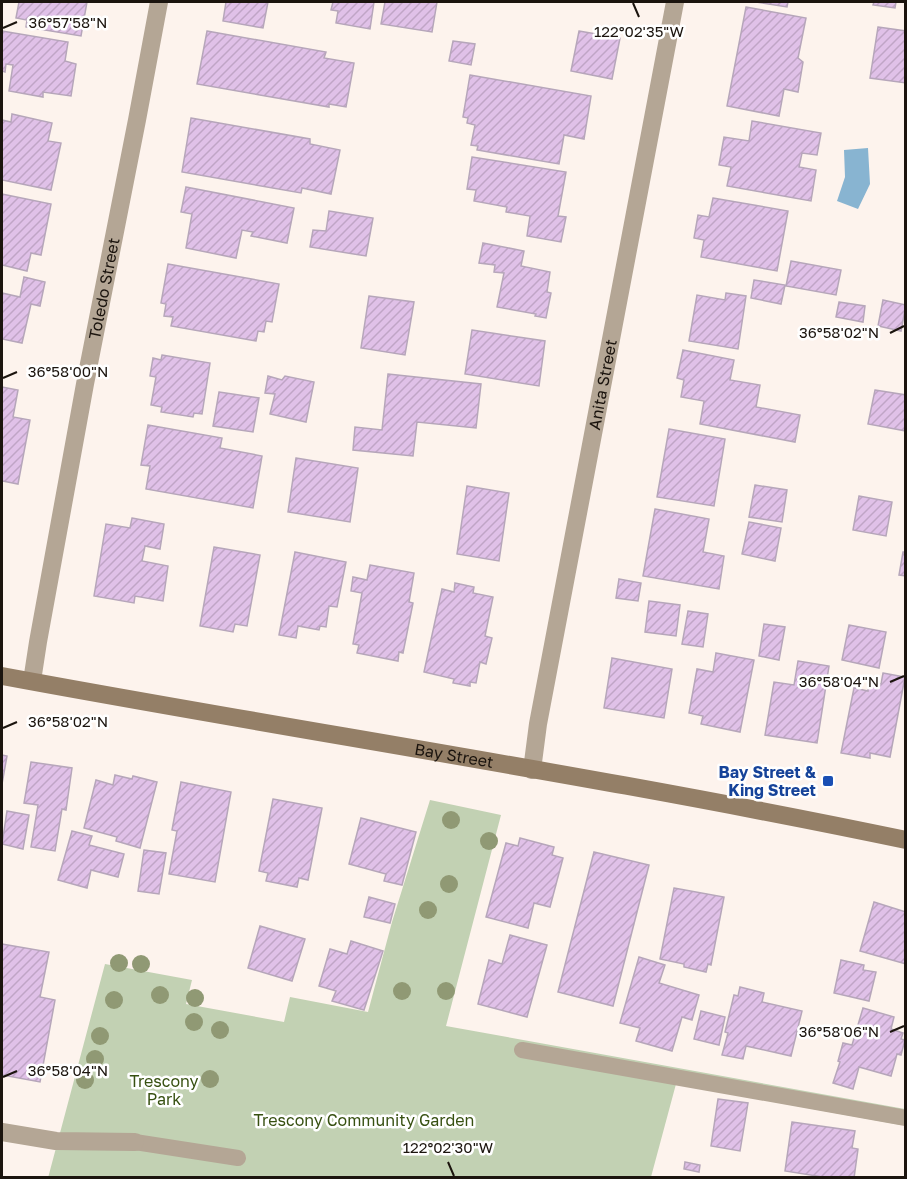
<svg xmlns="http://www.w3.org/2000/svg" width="907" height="1179" font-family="'Golos Text',sans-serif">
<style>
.green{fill:#c2d1b3}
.water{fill:#88b4d1}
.building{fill:url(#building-hatch);stroke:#b6a6ba;stroke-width:1.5}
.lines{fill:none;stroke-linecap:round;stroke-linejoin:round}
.service{stroke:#b4a695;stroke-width:16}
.minor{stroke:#b4a695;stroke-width:18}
.secondary{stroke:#947f67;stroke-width:18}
.tree{fill:#909974}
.ticks{fill:none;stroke:#1b140e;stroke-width:2}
.transit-dot{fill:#1a4fb4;stroke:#fff;stroke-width:2}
.labels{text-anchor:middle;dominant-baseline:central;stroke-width:5;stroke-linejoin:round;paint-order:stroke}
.street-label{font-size:16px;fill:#1b140e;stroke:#fff}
.transit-label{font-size:16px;font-weight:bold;fill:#164399;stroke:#fff;text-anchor:end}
.park-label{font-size:16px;fill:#375011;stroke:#fff}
.ticks-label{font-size:15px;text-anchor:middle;fill:#1b140e;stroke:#fff;stroke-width:5;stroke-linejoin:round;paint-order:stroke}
</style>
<defs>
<pattern id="building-hatch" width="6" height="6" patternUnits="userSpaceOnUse" patternTransform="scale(1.5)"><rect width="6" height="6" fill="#e0c1e8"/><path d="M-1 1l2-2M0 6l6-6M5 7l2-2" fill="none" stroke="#c0a5c6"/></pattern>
</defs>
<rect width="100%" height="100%" fill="#fdf3ed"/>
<path class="green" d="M430 800 501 815 446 1026 905 1109 901 1125 676 1084 651 1177 48 1178 105 964 192 980 186 1004 284 1022 290 997 368 1012 392 922Z"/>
<path class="water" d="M868 148 870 184 858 209 837 201 845 177 844 150Z"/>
<path class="building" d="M19 2H87L81 36 26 27 27 20 16 18Z
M226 2H268L263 28 223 21Z
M333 2H374L370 29 336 23 338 11 331 10Z
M385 2H437L432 32 381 24Z
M756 2H788L787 7Z
M874 2H896L895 8 873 5Z
M746 7 806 18 798 58 803 62 798 92 784 89 779 116 727 106Z
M878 27 906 31V83L870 78Z
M2 31 68 42 65 61 76 64 71 96 43 92V97L9 91 13 65 6 64 5 72 2 71Z
M207 31 326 52 324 58 354 63 346 107 329 104V107L197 84Z
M579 31 620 38 612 79 571 71Z
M453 41 475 44 471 65 449 61Z
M470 75 591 96 584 139 564 135 559 164 477 150 478 146 471 145 475 125 467 123 468 118 463 117Z
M12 114 52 123 48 141 61 143 51 190 2 180V120L11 122Z
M191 118 310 139V144L340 150 331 194 302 188 301 193 182 172Z
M752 121 821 133 817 155 802 153 799 167 816 170 811 201 727 186 731 167 719 165 724 137 749 141Z
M472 157 566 172 558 216 566 217 561 242 527 236 530 216 506 212 507 207 474 201 476 190 467 189Z
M186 187 294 208 287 243 251 236 253 232 242 230 236 258 186 248 192 214 181 212Z
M2 194 51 204 41 255 31 253 27 271 2 265Z
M713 198 788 211 777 271 701 257 704 240 694 238 698 215 709 217Z
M329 211 373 218 366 256 310 247 313 230 326 231Z
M483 243 524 251 521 266 550 272 547 292 551 293 546 318 535 316 536 314 497 307 504 273 494 272 495 265 479 263Z
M791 261 841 270 836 295 786 286Z
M168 264 279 284 272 322 266 321 264 332 258 331 256 341 171 326 173 317 164 316 166 304 161 303Z
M24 277 45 282 40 306 31 304 22 343 2 339V293L20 297Z
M754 280 785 285 781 304 751 298Z
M726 293 746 296 738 349 689 341 697 295 725 300Z
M369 296 414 302 405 355 361 348Z
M883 300 906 305 901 331 878 326Z
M839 302 865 306 863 322 836 317Z
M472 330 545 341 539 386 465 374Z
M683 350 734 360 730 380 760 385 756 407 800 415 795 442 700 424 704 401 681 397 684 380 677 378Z
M162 355 210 363 202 414 194 413 193 417 161 412 162 407 151 405 156 377 150 376 153 358 161 360Z
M388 374 481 384 476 428 417 422 413 456 353 450 355 427 382 430Z
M268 376 282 380 285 376 314 382 306 422 270 414 275 394 265 393Z
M2 387 18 390 13 417 30 420 18 484 2 481Z
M875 390 906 395V431L868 424Z
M219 392 259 398 253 432 213 426Z
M148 425 222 438 220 448 262 456 253 508 146 489 150 466 141 465Z
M669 429 725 439 714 506 657 497Z
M296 458 358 468 350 522 288 512Z
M755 485 787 490 782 522 749 517Z
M467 486 509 493 499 561 457 554Z
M859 496 892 502 886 536 853 530Z
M655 509 709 519 703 552 724 556 719 589 643 576Z
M132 518 164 524 160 549 145 546 142 561 168 566 163 601 135 596 134 603 94 596 106 524 130 528Z
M749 522 781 528 775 561 742 554Z
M214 547 260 555 247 626 235 624 233 632 200 626Z
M295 552 346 562 337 607 329 606 326 627 320 626 319 630 298 626 296 638 279 635Z
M903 552H906V576L899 575Z
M370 565 414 573 409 602 413 603 403 653 399 652 398 661 357 653 359 645 353 644 362 593 351 591 353 577 367 580Z
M619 579 641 583 638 601 616 598Z
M455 583 474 587 473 593 493 597 485 636 492 638 486 664 480 662 476 683 470 682V686L453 683 454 679 424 672 442 589 454 592Z
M649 601 680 605 676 636 645 632Z
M688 611 708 614 703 647 682 644Z
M764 624 785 627 779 660 759 656Z
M849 625 886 632 879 668 842 660Z
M716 653 754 660 740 732 701 724 703 716 689 713 697 669 713 672Z
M612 658 672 669 664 718 604 708Z
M798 661 829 666 817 743 765 735 774 682 794 685Z
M883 673 905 677 890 757 870 753V758L841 753 854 688 868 691 869 682 881 684Z
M2 755 7 756 2 784Z
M31 762 72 768 66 810 62 809 55 851 31 847 38 805 24 803Z
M115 775 132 779 133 776 157 782 140 848 116 841 117 837 84 828 96 780 113 785Z
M181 782 231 792 215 882 169 874 177 831 172 830Z
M273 799 322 808 308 880 299 878 297 887 266 881 268 873 259 871Z
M7 811 29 815 23 849 2 844Z
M361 818 416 832 402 885 384 881 386 874 349 864Z
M72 831 92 836 89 845 124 854 118 877 91 870 87 888 58 880Z
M520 838 554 847 552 855 563 858 550 907 534 903 528 928 486 917 506 843 518 846Z
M144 850 166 853 159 894 138 891Z
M594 852 649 865 613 1006 558 992Z
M674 888 724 897 711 965 708 964 706 972 684 967V964L660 959Z
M369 897 395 904 390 923 364 917Z
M874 902 906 912V964L860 951Z
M260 926 305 939 292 981 248 968Z
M510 935 547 945 527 1017 478 1004 489 960 502 964Z
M351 941 383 951 364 1010 332 1001 336 991 319 986 330 949 347 954Z
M2 944 49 952 40 997 55 1000 40 1082 2 1075Z
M639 957 665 965 659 983 699 995 692 1020 682 1017 672 1051 636 1041 640 1028 620 1023Z
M841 960 864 965 863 970 876 972 869 1001 834 993Z
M740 987 764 993 762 1002 802 1011 791 1056 746 1046 743 1059 722 1055 728 1033 725 1032 734 995 738 996Z
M863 1008 894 1017 891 1029 903 1033 901 1039 905 1040 901 1055 897 1054 891 1076 859 1067 853 1089 833 1083 840 1062 838 1061 843 1043 852 1045Z
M701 1011 725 1017 719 1045 694 1039Z
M718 1099 748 1103 740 1151 711 1146Z
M792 1122 855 1131 852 1148 858 1149 854 1178H829L785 1171Z
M685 1162 700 1165 699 1172 684 1169Z"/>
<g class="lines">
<path class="service" d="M522 1050 906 1118
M135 1142 238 1158"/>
<g class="minor">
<path id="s1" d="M32 681 38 642 85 384 137 120 159 2"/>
<path id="s2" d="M532 770 538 724 675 2"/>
<path d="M2 1132 56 1141 135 1142"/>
</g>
<path class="secondary" id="s3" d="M2 676C303 732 606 777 906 840"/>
</g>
<g class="tree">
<circle cx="451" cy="820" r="9"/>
<circle cx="489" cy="841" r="9"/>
<circle cx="449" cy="884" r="9"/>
<circle cx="428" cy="910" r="9"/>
<circle cx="119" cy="963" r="9"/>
<circle cx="141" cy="964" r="9"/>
<circle cx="402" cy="991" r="9"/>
<circle cx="446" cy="991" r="9"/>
<circle cx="160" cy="995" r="9"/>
<circle cx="195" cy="998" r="9"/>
<circle cx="114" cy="1000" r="9"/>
<circle cx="194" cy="1022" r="9"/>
<circle cx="220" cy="1030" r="9"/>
<circle cx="100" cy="1036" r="9"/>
<circle cx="95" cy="1059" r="9"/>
<circle cx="210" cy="1079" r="9"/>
<circle cx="85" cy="1080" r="9"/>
</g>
<path class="ticks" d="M633 3 639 17M3 28 17 22M890 333 904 326M3 378 17 372M890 682 904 676M3 728 17 722M890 1032 904 1026M3 1077 17 1071M448 1162 454 1176"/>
<rect class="transit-dot" x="822" y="775" width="12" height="12" rx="3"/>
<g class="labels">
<g class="street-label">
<text stroke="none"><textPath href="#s1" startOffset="399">Toledo Street</textPath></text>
<text stroke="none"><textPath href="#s2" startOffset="392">Anita Street</textPath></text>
<text stroke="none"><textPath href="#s3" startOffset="459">Bay Street</textPath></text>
</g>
<g class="transit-label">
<text x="816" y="772">Bay Street &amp;<tspan x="816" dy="18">King Street</tspan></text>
</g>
<g class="park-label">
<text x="164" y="1081">Trescony<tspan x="164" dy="18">Park</tspan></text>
<text x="364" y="1120">Trescony Community Garden</text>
</g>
</g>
<g class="ticks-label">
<text x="68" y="28">36°57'58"N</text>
<text x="639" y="37">122°02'35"W</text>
<text x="839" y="338">36°58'02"N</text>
<text x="68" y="377">36°58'00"N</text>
<text x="839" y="687">36°58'04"N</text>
<text x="68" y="727">36°58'02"N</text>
<text x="839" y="1037">36°58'06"N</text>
<text x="68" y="1076">36°58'04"N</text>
<text x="448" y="1153">122°02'30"W</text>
</g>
<rect width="907" height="1179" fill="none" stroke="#1b140e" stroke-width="6"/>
</svg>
